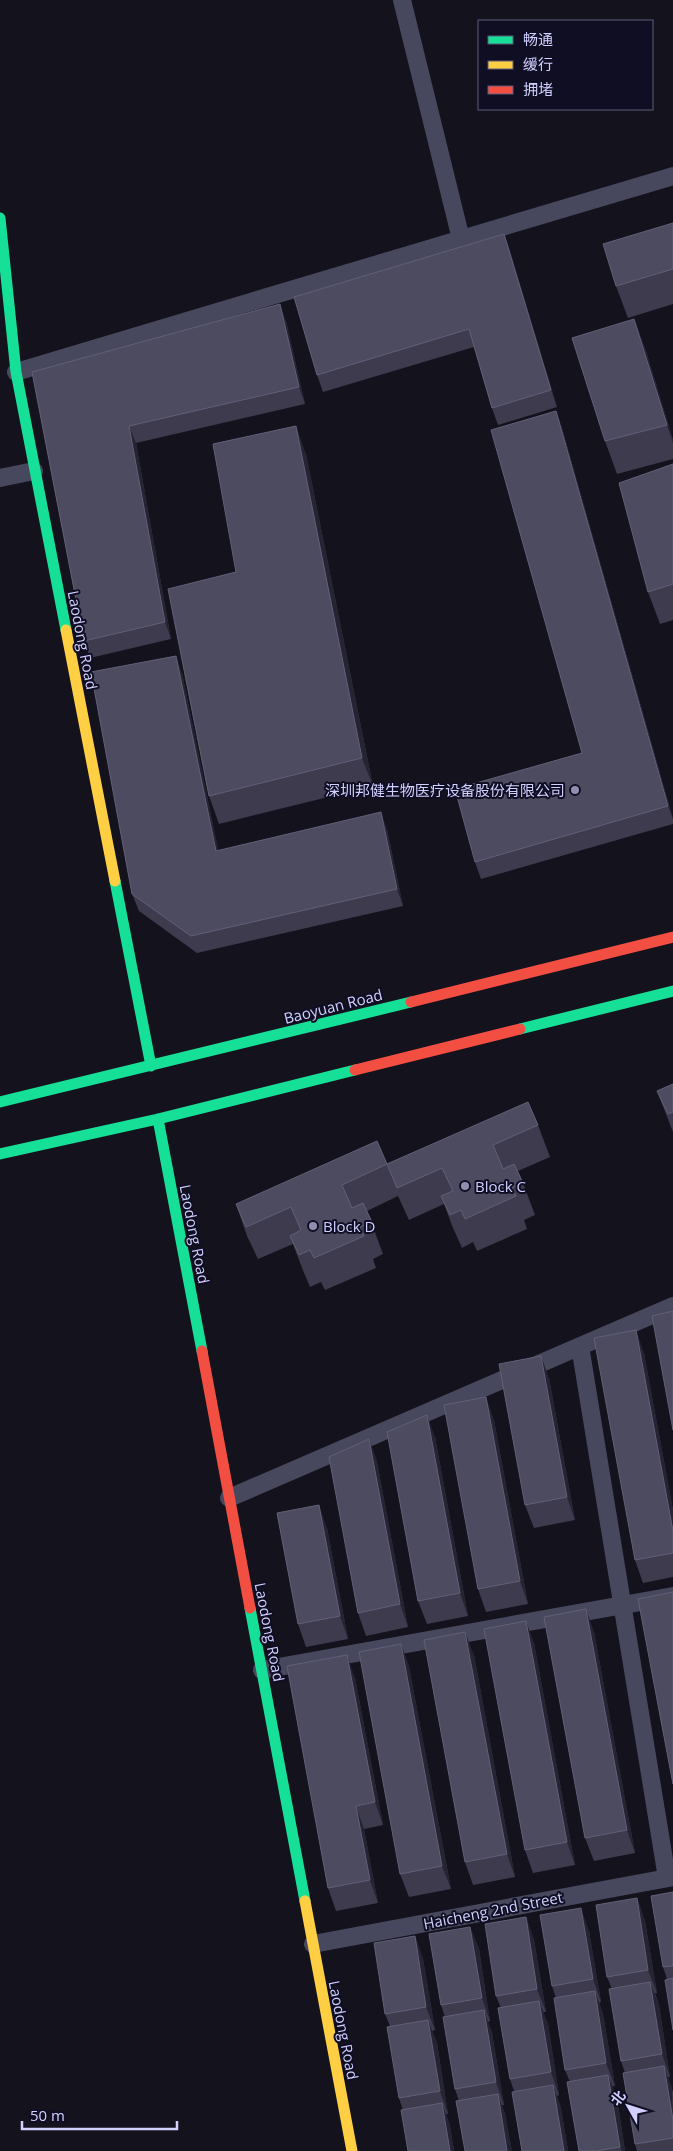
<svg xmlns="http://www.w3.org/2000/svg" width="673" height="2151" font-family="'Open Sans','Noto Sans SC',sans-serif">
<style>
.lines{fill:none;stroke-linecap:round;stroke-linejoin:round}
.street{stroke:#47485e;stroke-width:18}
.fast{stroke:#16e098;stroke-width:11}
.slow{stroke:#ffcf43;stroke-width:11}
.jam{stroke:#f24e42;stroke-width:11}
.wall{fill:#3d3b4d}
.shaded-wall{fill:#262432}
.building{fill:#4d4b60;stroke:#626079}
.poi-dot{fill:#8f8eb0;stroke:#100e22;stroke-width:2}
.labels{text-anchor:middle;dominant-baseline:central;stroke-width:4;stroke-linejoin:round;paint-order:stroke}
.street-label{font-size:15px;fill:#d1d0ff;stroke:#100e22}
.poi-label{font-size:15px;fill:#d1d0ff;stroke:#100e22;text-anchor:start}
</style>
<rect width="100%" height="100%" fill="#14121d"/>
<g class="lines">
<path class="street" d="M402 0 461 239
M16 372 673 176
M0 478 34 471
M580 1346 667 1878
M229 1498 673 1306
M262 1670 673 1596
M313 1944 673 1877"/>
<path class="fast" d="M0 218 16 372 66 630
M115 881 151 1066
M520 1029 673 991
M0 1102 411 1002
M158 1119 202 1351
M0 1154 158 1119 355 1070
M250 1608 305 1901"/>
<path class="slow" d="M66 630 115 881
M305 1901 352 2151"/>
<path class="jam" d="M411 1002 673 937
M355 1070 520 1029
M202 1351 250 1608"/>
</g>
<path class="wall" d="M673 223V304L628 318 616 286Z
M504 234 510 251 557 407 498 425 492 408 474 347 323 392 317 375Z
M634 319 646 351 673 440V459L617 474 605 441Z
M286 321 305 404 136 443 171 639 90 658 84 641 32 372Z
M556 411 562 428 673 819V824L481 879 475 862 582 753Z
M306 454 373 786 219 824 209 796 236 572Z
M673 464V620L660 624 648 592Z
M182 673 218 850 387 829 403 906 197 953 139 911 132 894Z
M673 1084V1132L657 1091Z
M538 1125 550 1157 518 1171 523 1183 535 1215 524 1220 527 1229 477 1251 473 1242 462 1248 453 1228 444 1204 409 1220 398 1196 367 1211 383 1254 373 1259 376 1268 325 1290 321 1282 310 1287 302 1268 293 1244 258 1259 247 1236 236 1204Z
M644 1353 673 1510V1577L643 1583 635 1560Z
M549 1378 575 1520 534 1528 525 1505Z
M494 1420 528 1604 486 1612 478 1589Z
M435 1437 468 1616 427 1624 418 1601Z
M369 1439 377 1462 408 1627 366 1636 358 1613Z
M327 1528 348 1639 306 1647 298 1624Z
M594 1632 635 1853 594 1861 585 1838Z
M534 1643 575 1865 533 1873 525 1850Z
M401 1644 409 1667 451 1889 409 1897 400 1874Z
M474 1655 515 1877 473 1885 465 1862Z
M355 1678 383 1825 364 1829 378 1903 336 1911 328 1888Z
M673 1892V2030L667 1979 663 1967Z
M637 1898 645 1921 657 1993H655L659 2005 670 2077H668L673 2092V2151H637L635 2144 625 2073 621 2061 612 1989 607 1977Z
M526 1917 534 1940 546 2012H543L548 2024 559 2095 557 2096 561 2108 568 2151H522L514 2091 510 2079 501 2008 496 1996Z
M470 1927 479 1949 490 2021 488 2022 492 2033 504 2105H502L506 2117 459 2101 455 2089 445 2017 441 2005Z
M589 1931 601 2002 599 2003 603 2014 615 2086H612L617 2098 625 2151H579L570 2082 565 2070 556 1998 552 1986Z
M415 1936 423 1959 435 2030 432 2031 437 2043 448 2114H446L450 2126 454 2151H408L403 2110 399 2098 390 2026 385 2014Z"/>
<path class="shaded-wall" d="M504 234 510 251 557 407 551 390Z
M280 304 286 321 305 404 299 387Z
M634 319 646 351 673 440V443L667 425Z
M556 411 562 428 673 820 668 806Z
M129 426 136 443 171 639 165 622Z
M296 426 306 454 373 786 362 758Z
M176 656 182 673 222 868 216 851Z
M381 812 387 829 403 906 397 889Z
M636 1330 644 1353 673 1510V1531Z
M541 1356 549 1378 575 1520 567 1497Z
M486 1397 494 1420 528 1604 520 1581Z
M427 1415 435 1437 468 1616 460 1593Z
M369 1439 377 1462 408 1627 400 1604Z
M319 1505 327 1528 348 1639 340 1616Z
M586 1609 594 1632 635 1853 627 1830Z
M526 1621 534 1643 575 1865 567 1842Z
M465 1632 474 1655 515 1877 507 1854Z
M401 1644 409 1667 451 1889 442 1866Z
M347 1655 355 1678 383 1825 375 1802Z
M356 1806 364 1829 378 1903 370 1880Z
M637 1898 645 1921 657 1993 648 1970Z
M581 1908 589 1931 601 2002 593 1979Z
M526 1917 534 1940 546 2012 537 1989Z
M470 1927 479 1949 490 2021 482 1998Z
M415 1936 423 1959 435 2030 426 2007Z
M650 1982 659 2005 670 2077 662 2054Z
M595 1991 603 2014 615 2086 606 2063Z
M539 2001 548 2024 559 2095 551 2072Z
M484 2010 492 2033 504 2105 496 2082Z
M428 2020 437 2043 448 2114 440 2091Z
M664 2066 672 2089 673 2120Z
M608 2075 617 2098 625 2151H622L620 2147Z
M553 2085 561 2108 568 2151H564Z
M498 2094 506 2117 512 2151H507Z
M442 2103 450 2126 454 2151H450Z"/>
<path class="building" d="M673 223V269L616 286 603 244Z
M504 234 551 390 492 408 469 329 317 375 294 297Z
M280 304 299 387 129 426 165 622 84 641 32 372Z
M634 319 667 425 605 441 572 338Z
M556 411 668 806 475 862 455 789 582 753 491 430Z
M296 426 362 758 209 796 168 589 236 572 213 444Z
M673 464V584L648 592 619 483Z
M176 656 216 851 381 812 397 889 191 936 132 894 91 672Z
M673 1084V1112L668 1114 657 1091Z
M528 1102 538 1125 493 1145 503 1169 514 1164 523 1183 512 1188 516 1196 465 1219 461 1210 450 1215 441 1196 453 1191 442 1168 397 1188 387 1164Z
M377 1141 387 1164 342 1185 352 1208 363 1203 372 1222 360 1227 364 1236 314 1258 310 1250 299 1255 290 1236 301 1230 291 1207 246 1227 236 1204Z
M673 1311V1430L652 1316Z
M636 1330 673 1531V1553L635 1560 594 1338Z
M541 1356 567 1497 525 1505 499 1364Z
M486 1397 520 1581 478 1589 444 1405Z
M427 1415 460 1593 418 1601 387 1432Z
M369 1439 400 1604 358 1613 329 1457Z
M319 1505 340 1616 298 1624 277 1513Z
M673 1592V1784L638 1599Z
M586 1609 627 1830 585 1838 544 1617Z
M526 1621 567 1842 525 1850 484 1629Z
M465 1632 507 1854 465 1862 424 1640Z
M401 1644 442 1866 400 1874 359 1652Z
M347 1655 375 1802 356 1806 370 1880 328 1888 287 1666Z
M673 1892V1966L663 1967 651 1896Z
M637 1898 648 1970 607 1977 596 1905Z
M581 1908 593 1979 552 1986 540 1915Z
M526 1917 537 1989 496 1996 485 1924Z
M470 1927 482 1998 441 2005 429 1934Z
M415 1936 426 2007 385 2014 374 1943Z
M673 1978V2030L665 1980Z
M650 1982 662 2054 621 2061 609 1989Z
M595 1991 606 2063 565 2070 554 1998Z
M539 2001 551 2072 510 2079 498 2008Z
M484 2010 496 2082 455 2089 443 2017Z
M428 2020 440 2091 399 2098 387 2027Z
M664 2066 673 2120V2138L635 2144 623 2073Z
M608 2075 620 2147 596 2151H579L567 2082Z
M553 2085 564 2151H522L512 2092Z
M498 2094 507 2151H465L456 2101Z
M442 2103 450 2151H408L401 2110Z"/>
<g class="poi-dot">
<circle cx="575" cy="790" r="5"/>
<circle cx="465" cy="1186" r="5"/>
<circle cx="313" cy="1226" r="5"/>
</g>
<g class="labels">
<g class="street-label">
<text transform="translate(83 640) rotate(79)">Laodong Road</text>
<text transform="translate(333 1006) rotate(-14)">Baoyuan Road</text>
<text transform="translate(195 1234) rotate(79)">Laodong Road</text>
<text transform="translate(270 1632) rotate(79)">Laodong Road</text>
<text transform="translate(493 1910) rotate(-11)">Haicheng 2nd Street</text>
<text transform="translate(344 2030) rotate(79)">Laodong Road</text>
</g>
<g class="poi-label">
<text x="565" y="790" text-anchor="end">深圳邦健生物医疗设备股份有限公司</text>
<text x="475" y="1186">Block C</text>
<text x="323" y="1226">Block D</text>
</g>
</g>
<rect x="478" y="20" width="175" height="90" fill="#100e22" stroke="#5d5c7a"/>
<rect x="488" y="36" width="25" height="8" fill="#16e098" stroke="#5d5c7a"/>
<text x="523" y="45" font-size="15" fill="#d1d0ff">畅通</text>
<rect x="488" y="61" width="25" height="8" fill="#ffcf43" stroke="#5d5c7a"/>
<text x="523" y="70" font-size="15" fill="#d1d0ff">缓行</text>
<rect x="488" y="86" width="25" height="8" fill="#f24e42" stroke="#5d5c7a"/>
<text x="523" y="95" font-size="15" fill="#d1d0ff">拥堵</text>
<g transform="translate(628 2106) rotate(309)" stroke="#100e22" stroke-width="4" paint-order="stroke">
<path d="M0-4L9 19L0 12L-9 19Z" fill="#d1d0ff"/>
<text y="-8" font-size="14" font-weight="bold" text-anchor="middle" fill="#d1d0ff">北</text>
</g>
<path d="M22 2121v8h155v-8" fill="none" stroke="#d1d0ff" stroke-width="2.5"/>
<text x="30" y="2121" font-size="15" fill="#d1d0ff" stroke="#100e22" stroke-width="4" paint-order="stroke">50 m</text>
</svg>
